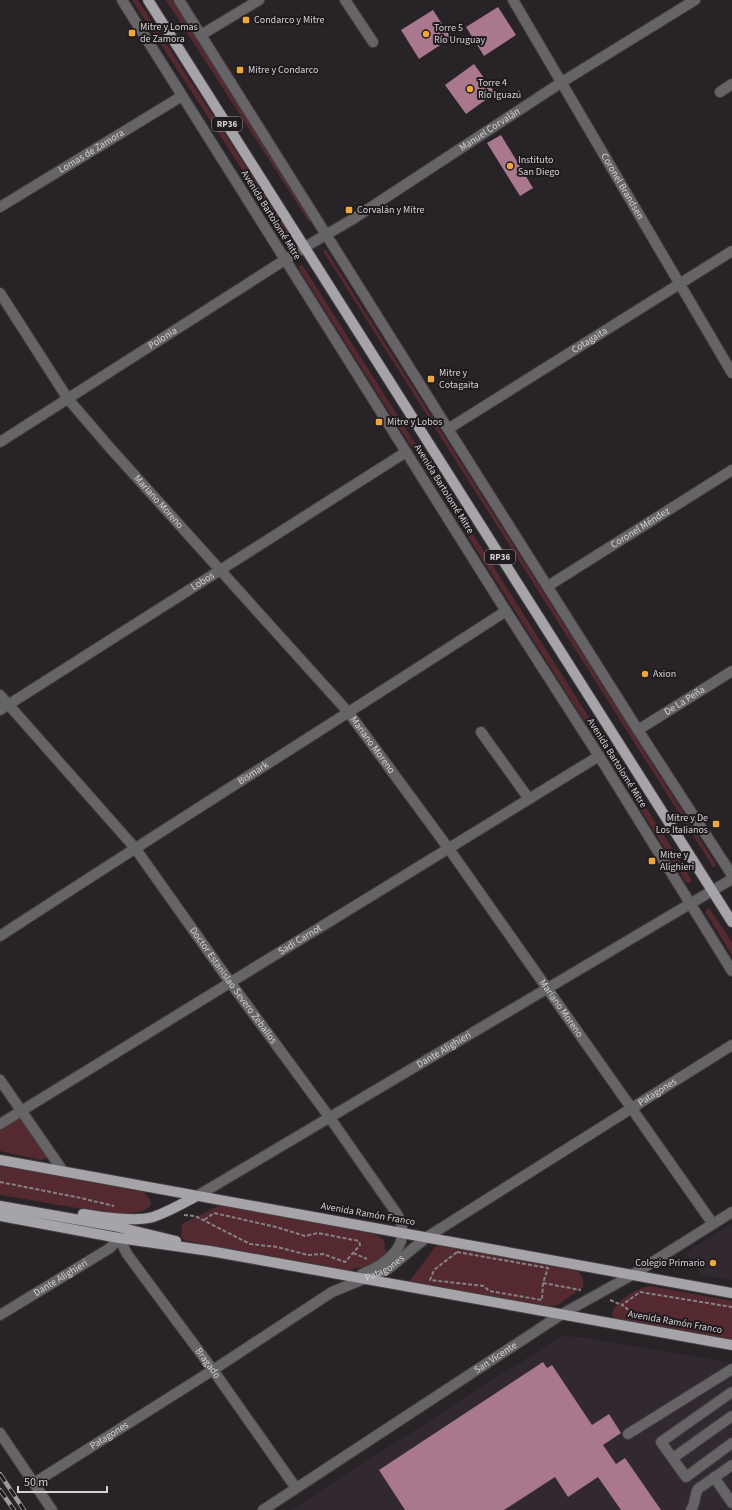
<svg xmlns="http://www.w3.org/2000/svg" width="732" height="1510" font-family="'Source Sans 3',sans-serif">
<style>
.built{fill:#312830}
.green{fill:#542a30}
.building{fill:#aa788d}
.lines{fill:none;stroke-linecap:round;stroke-linejoin:round}
.minor-casing{stroke:#433f42;stroke-width:12}
.major-casing{stroke:#433f42;stroke-width:12}
.path{stroke:#858284;stroke-width:2;stroke-dasharray:4 2;stroke-linecap:butt}
.minor{stroke:#666467;stroke-width:10}
.major{stroke:#a7a4a9;stroke-width:10}
.rail-casing{stroke:#9d9a9c;stroke-width:4.5}
.rail{stroke:#1e1a1d;stroke-width:3;stroke-dasharray:9;stroke-linecap:butt}
.poi-dot{fill:#eda83b;stroke:#1e1a1d;stroke-width:1.5}
.labels{text-anchor:middle;dominant-baseline:central;stroke-width:4;stroke-linejoin:round;paint-order:stroke}
.shield{fill:#1e1a1d;stroke:#9d9a9c;stroke-width:1}
.shield-label{font-size:9px;font-weight:bold;fill:#d3d1d3}
.poi-label{font-size:10px;fill:#d3d1d3;stroke:#1e1a1d;text-anchor:start}
.street-label{font-size:10px;fill:#d3d1d3;stroke:#1e1a1d}
</style>
<rect width="100%" height="100%" fill="#272326"/>
<path class="built" d="M732 1224V1280L702 1275 686 1252Z
M561 1336 582 1337 732 1363V1510H291Z"/>
<path class="green" d="M132 0H138L289 233 285 236Z
M166 0H172L313 219 309 222Z
M324 250H326L716 864 715 867H713L323 251Z
M300 265 303 266 692 880 689 884 686 882 299 269V266Z
M709 908 732 942V955L706 913V910Z
M19 1118 22 1120 47 1155 46 1159 41 1160 0 1151V1130Z
M0 1165 143 1192C169 1213 124 1214 112 1214L0 1195Z
M218 1206H225L375 1234 384 1240 386 1253C378 1263 361 1268 349 1270L186 1241 181 1237 182 1224Z
M440 1245 577 1270C582 1276 584 1279 583 1287L558 1305 550 1306 409 1282 435 1247Z
M650 1286 732 1301V1342L616 1319 612 1315C614 1301 638 1288 650 1286Z"/>
<path class="building" d="M498 7 516 35 484 56 466 27Z
M433 10 451 38 419 59 401 30Z
M474 64 495 93 466 114 445 85Z
M501 135 533 188 520 196 487 143Z
M543 1362 547 1368 552 1365 592 1425 609 1414 621 1433 603 1445 616 1464 625 1458 661 1510H621L598 1477 568 1497 555 1477 504 1510H405L379 1470Z"/>
<g class="lines">
<g class="minor-casing">
<g id="minor">
<path d="M122 0 506 611 599 756 732 971"/>
<path d="M179 0 448 429 638 730 732 875"/>
<path d="M345 0 373 42"/>
<path id="s1" d="M513 0 732 373"/>
<path d="M201 35 259 0"/>
<path d="M720 92 732 84"/>
<path id="s2" d="M0 207 182 96"/>
<path id="s3" d="M0 293 68 399 111 449 349 713 449 849 713 1224"/>
<path id="s4" d="M448 429 732 251"/>
<path id="s5" d="M0 442 305 247 353 219 562 82 695 0"/>
<path id="s6" d="M548 586 732 470"/>
<path id="s7" d="M0 695 135 848 230 982 330 1118 397 1214C414 1244 387 1264 362 1274"/>
<path id="s8" d="M0 710 406 452"/>
<path id="s9" d="M638 730 732 671"/>
<path d="M481 732 529 799"/>
<path id="s10" d="M0 936C168 826 338 720 506 611"/>
<path d="M0 1080 63 1171"/>
<path id="s11" d="M0 1124 599 756"/>
<path id="s12" d="M197 1196 732 879"/>
<path id="s13" d="M0 1315 110 1248 119 1238 127 1254 213 1370 296 1488"/>
<path d="M732 1392 661 1442 686 1477 732 1443"/>
<path d="M0 1433 52 1510"/>
<path d="M628 1434 732 1369"/>
<path d="M673 1458 732 1416"/>
<path d="M714 1477 732 1503"/>
<path id="s14" d="M34 1483 213 1370 332 1292 388 1269 427 1237 732 1045"/>
<path id="s15" d="M263 1510 562 1314 632 1275 732 1212"/>
<path d="M691 1510C696 1503 694 1496 698 1489L732 1465"/>
</g>
</g>
<g class="major-casing">
<path id="major" d="M148 0 732 922
M0 1160 732 1293
M0 1206 114 1226 176 1241
M83 1214C99 1217 137 1222 153 1217 168 1212 183 1203 197 1196
M0 1216 119 1238 210 1251 732 1345"/>
</g>
<path class="path" d="M0 1182 81 1198 114 1206
M184 1215 195 1216 250 1244 277 1247 308 1255 323 1254 345 1262 360 1245 359 1241 318 1233 305 1236 276 1227 214 1213 204 1220
M457 1252 548 1268 543 1283 542 1300 489 1291 484 1286 430 1280 434 1270Z
M353 1253 367 1259
M543 1283 581 1290
M610 1300 622 1305
M638 1317 622 1305 640 1292 732 1307"/>
<use href="#minor" class="minor"/>
<use href="#major" class="major"/>
<g class="rail-casing">
<path id="rail" d="M0 1474 24 1510
M0 1490 14 1510"/>
</g>
<use href="#rail" class="rail"/>
</g>
<g class="poi-dot">
<rect x="242" y="16" width="8" height="8" rx="2"/>
<rect x="128" y="29" width="8" height="8" rx="2"/>
<circle cx="426" cy="34" r="4"/>
<rect x="236" y="66" width="8" height="8" rx="2"/>
<circle cx="470" cy="89" r="4"/>
<circle cx="510" cy="166" r="4"/>
<rect x="345" y="206" width="8" height="8" rx="2"/>
<rect x="427" y="375" width="8" height="8" rx="2"/>
<rect x="375" y="418" width="8" height="8" rx="2"/>
<circle cx="645" cy="674" r="4"/>
<rect x="712" y="820" width="8" height="8" rx="2"/>
<rect x="648" y="857" width="8" height="8" rx="2"/>
<circle cx="713" cy="1263" r="4"/>
</g>
<g class="labels">
<g class="shield">
<rect x="212" y="117" width="30" height="14" rx="3"/>
<rect x="485" y="550" width="30" height="14" rx="3"/>
</g>
<g class="shield-label">
<text x="227" y="124">RP36</text>
<text x="500" y="557">RP36</text>
</g>
<g class="poi-label">
<text x="254" y="20">Condarco y Mitre</text>
<text x="140" y="27">Mitre y Lomas<tspan x="140" dy="12">de Zamora</tspan></text>
<text x="434" y="28">Torre 5<tspan x="434" dy="12">Río Uruguay</tspan></text>
<text x="248" y="70">Mitre y Condarco</text>
<text x="478" y="83">Torre 4<tspan x="478" dy="12">Río Iguazú</tspan></text>
<text x="518" y="160">Instituto<tspan x="518" dy="12">San Diego</tspan></text>
<text x="357" y="210">Corvalán y Mitre</text>
<text x="439" y="373">Mitre y<tspan x="439" dy="12">Cotagaita</tspan></text>
<text x="387" y="422">Mitre y Lobos</text>
<text x="653" y="674">Axion</text>
<text x="708" y="818" text-anchor="end">Mitre y De<tspan x="708" dy="12">Los Italianos</tspan></text>
<text x="660" y="855">Mitre y<tspan x="660" dy="12">Alighieri</tspan></text>
<text x="705" y="1263" text-anchor="end">Colegio Primario</text>
</g>
<g class="street-label">
<text stroke="none"><textPath href="#s5" startOffset="581">Manuel Corvalán</textPath></text>
<text stroke="none"><textPath href="#s2" startOffset="107">Lomas de Zamora</textPath></text>
<text stroke="none"><textPath href="#s1" startOffset="216">Coronel Brandsen</textPath></text>
<text transform="translate(271 215) rotate(58)">Avenida Bartolomé Mitre</text>
<text stroke="none"><textPath href="#s5" startOffset="193">Polonia</textPath></text>
<text stroke="none"><textPath href="#s4" startOffset="167">Cotagaita</textPath></text>
<text transform="translate(444 489) rotate(58)">Avenida Bartolomé Mitre</text>
<text stroke="none"><textPath href="#s3" startOffset="263">Mariano Moreno</textPath></text>
<text stroke="none"><textPath href="#s6" startOffset="109">Coronel Méndez</textPath></text>
<text stroke="none"><textPath href="#s8" startOffset="240">Lobos</textPath></text>
<text stroke="none"><textPath href="#s9" startOffset="55">De La Peña</textPath></text>
<text stroke="none"><textPath href="#s3" startOffset="587">Mariano Moreno</textPath></text>
<text transform="translate(617 763) rotate(58)">Avenida Bartolomé Mitre</text>
<text stroke="none"><textPath href="#s10" startOffset="301">Bismark</textPath></text>
<text stroke="none"><textPath href="#s11" startOffset="352">Sadi Carnot</textPath></text>
<text stroke="none"><textPath href="#s7" startOffset="373">Doctor Estanislao Severo Zeballos</textPath></text>
<text stroke="none"><textPath href="#s3" startOffset="911">Mariano Moreno</textPath></text>
<text stroke="none"><textPath href="#s12" startOffset="287">Dante Alighieri</textPath></text>
<text stroke="none"><textPath href="#s14" startOffset="737">Patagones</textPath></text>
<text transform="translate(368 1214) rotate(10)">Avenida Ramón Franco</text>
<text stroke="none"><textPath href="#s14" startOffset="412">Patagones</textPath></text>
<text stroke="none"><textPath href="#s13" startOffset="71">Dante Alighieri</textPath></text>
<text transform="translate(675 1322) rotate(10)">Avenida Ramón Franco</text>
<text stroke="none"><textPath href="#s15" startOffset="278">San Vicente</textPath></text>
<text stroke="none"><textPath href="#s13" startOffset="296">Bragado</textPath></text>
<text stroke="none"><textPath href="#s14" startOffset="89">Patagones</textPath></text>
</g>
</g>
<path d="M18 1486v6h89v-6" fill="none" stroke="#d3d1d3" stroke-width="2"/>
<text x="24" y="1486" font-size="12" fill="#d3d1d3" stroke="#1e1a1d" stroke-width="3" paint-order="stroke">50 m</text>
</svg>
